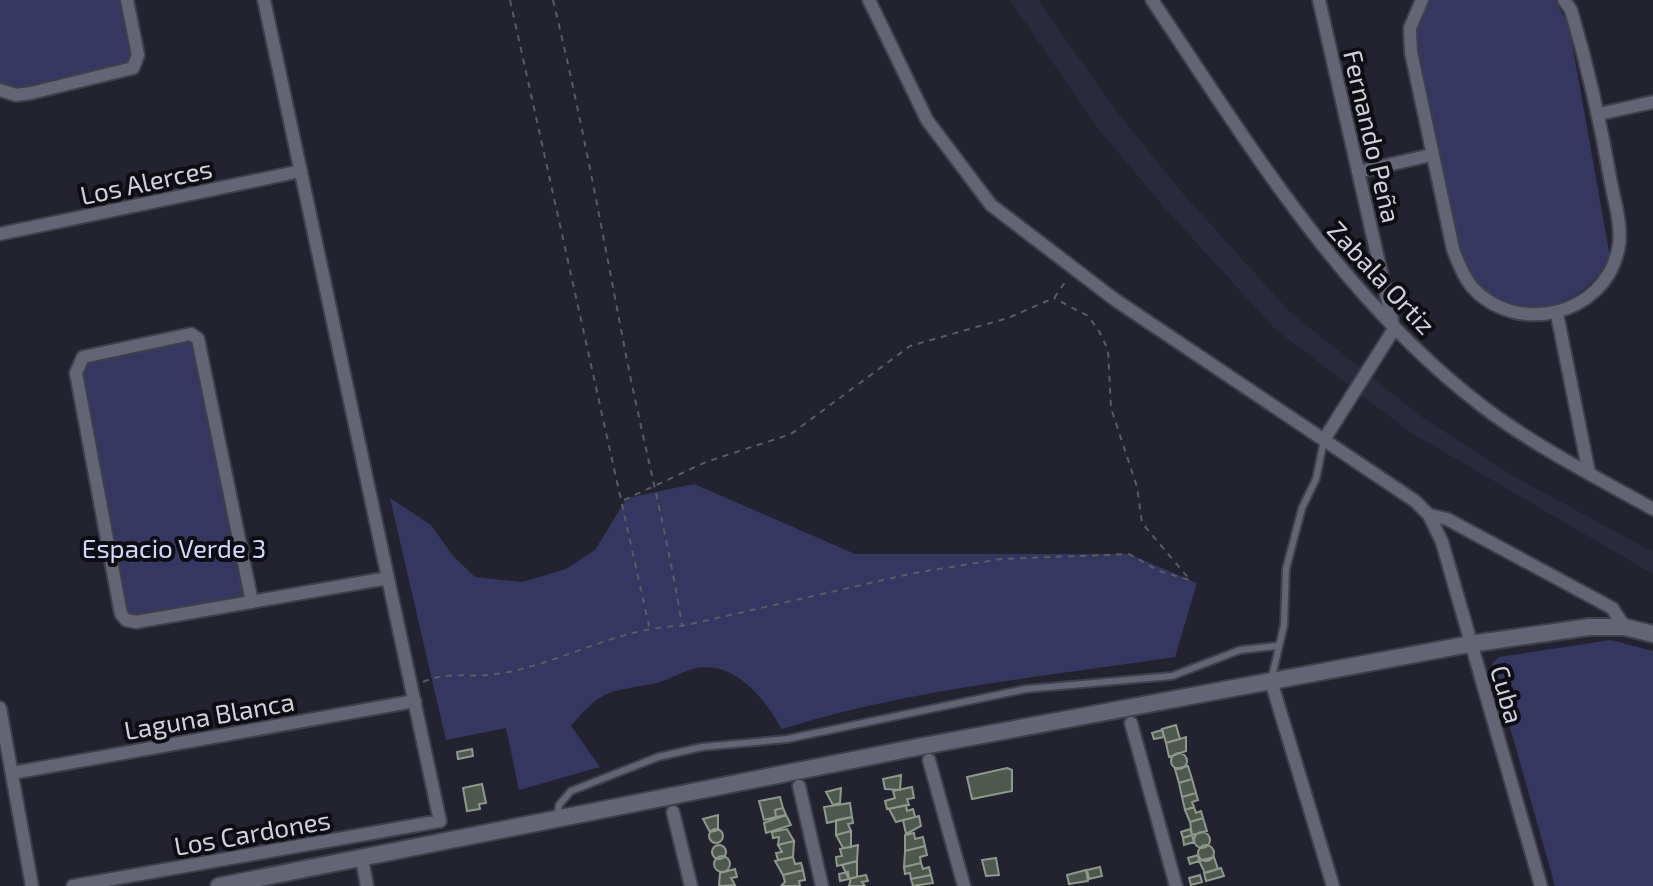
<svg xmlns="http://www.w3.org/2000/svg" width="1653" height="886" font-family="'Exo 2',sans-serif">
<style>
.built{fill:#292b3d}
.green{fill:#353761}
.building{fill:#4e584c;stroke:#8e998c;stroke-width:2}
.lines{fill:none;stroke-linecap:round;stroke-linejoin:round}
.service-casing{stroke:#3f4049;stroke-width:10}
.minor-casing{stroke:#3f4049;stroke-width:16}
.tertiary-casing{stroke:#3f4049;stroke-width:20}
.path{stroke:#5a5b66;stroke-width:2;stroke-dasharray:6 6;stroke-linecap:butt}
.service{stroke:#646574;stroke-width:6}
.minor{stroke:#646574;stroke-width:12}
.tertiary{stroke:#646574;stroke-width:16}
.labels{text-anchor:middle;dominant-baseline:central;stroke-width:8;stroke-linejoin:round;paint-order:stroke}
.street-label{font-size:26px;fill:#d0d1d9;stroke:#0d0d13}
.park-label{font-size:26px;fill:#d3d7fc;stroke:#0d0d13}
</style>
<rect width="100%" height="100%" fill="#22232f"/>
<path class="built" d="M1010 0H1038L1117 112 1184 195 1290 312 1423 418 1515 477 1653 552V574L1410 432 1274 328 1164 207 1096 126Z"/>
<path class="green" d="M0 0H127L137 63 31 93 0 90Z
M1429 0H1555L1569 26 1610 257C1587 303 1531 324 1486 293 1476 285 1469 274 1461 264L1412 42 1416 22Z
M198 339 252 602 126 620 78 363Z
M694 484 855 554H1129L1197 583 1175 657C1044 677 907 689 782 729 765 700 737 661 696 668 682 671 670 680 656 683 608 693 604 687 571 726L600 767 519 790 506 728 446 740 390 498 431 525 453 556 475 577 522 582 566 569 595 550 627 498Z
M1611 640 1653 651V886H1555L1492 664 1499 657Z"/>
<path class="building" d="M1176 725 1180 739 1166 743 1162 729Z
M1162 730 1164 737 1154 739 1152 733Z
M1186 737V751L1169 757 1166 743Z
M472 749 473 756 458 759 457 752Z
M1171 761a8 8 0 1 1 16 0a8 8 0 1 1-16 0Z
M1188 766 1192 779 1179 783 1175 769Z
M1007 768 1012 770V791L972 799 967 777Z
M901 775 900 790 885 789 883 779Z
M1192 779 1196 793 1182 797 1179 783Z
M482 784 486 803 479 804 480 809 467 811 463 788Z
M912 787 914 798 907 799 909 805 887 809 885 801 895 798 893 791Z
M841 788 840 803 833 805 826 792Z
M1196 793 1198 800 1192 802 1194 807 1185 810 1182 797Z
M780 797 783 808 775 810 776 817 764 820 759 801Z
M850 803 852 817 827 823 824 807Z
M906 805 907 811 913 809 915 817 896 822 889 809Z
M1194 807 1196 813 1201 811 1203 818 1190 822 1185 810Z
M783 808 786 815 776 817 775 810Z
M718 815V830L710 832 703 819Z
M786 815 791 825 766 833 764 823Z
M919 816 921 826 906 834 903 820Z
M852 817 853 823 848 824 851 831 836 835V820Z
M1203 818 1207 831 1192 835 1190 822Z
M709 836a7 7 0 1 1 14 0a7 7 0 1 1-14 0Z
M787 829 794 841 778 845 779 837 773 838 772 832Z
M1190 829 1192 835 1183 838 1181 832Z
M851 831V847L843 848 836 835Z
M1194 840a8 8 0 1 1 16 0a8 8 0 1 1-16 0Z
M914 833 915 839 923 837 925 846 905 851V835Z
M1192 835 1194 842 1184 845 1183 838Z
M794 841 793 857 778 860 776 853 782 852 778 845Z
M712 852a7 7 0 1 1 14 0a7 7 0 1 1-14 0Z
M858 845 857 861 837 866 836 857 842 856 840 849Z
M1198 853a8 8 0 1 1 16 0a8 8 0 1 1-16 0Z
M925 846 927 855 920 857 921 863 904 867 905 851Z
M1198 855 1199 861 1190 864 1188 858Z
M714 864a8 8 0 1 1 16 0a8 8 0 1 1-16 0Z
M793 857 795 864 801 863 803 870 783 875 775 861Z
M1214 857 1218 869 1205 873 1199 861Z
M996 858 999 875 986 876 982 860Z
M857 861V877L849 879 842 865Z
M921 863 923 869 929 867 931 875 911 879 910 873 905 874 904 867Z
M1100 867 1102 876 1089 879 1087 870Z
M1221 868 1224 876 1206 881 1204 873Z
M735 869 737 877 731 878 735 885 719 886 720 873Z
M803 870 805 880 799 881 800 886H781L785 882 783 875Z
M1086 870 1088 881 1069 884 1067 875Z
M848 872 849 879 840 881 839 874Z
M866 875 868 881 862 882 865 886H849L851 878Z
M931 875 933 883 913 886 911 879Z
M1200 875 1202 882 1191 885 1189 878Z"/>
<g class="lines">
<g class="service-casing">
<path id="service" d="M1271 681 1284 625 1286 569 1302 508 1316 479 1324 440
M557 818 559 805 571 791 658 757 702 747 787 739 1026 689 1172 676 1240 650 1277 646"/>
</g>
<g class="minor-casing">
<path id="minor" d="M869 0 927 120 991 205 1114 299 1415 501 1429 515 1442 542 1541 886
M1152 0C1250 146 1343 301 1486 409 1537 447 1597 478 1653 509
M1319 0 1394 329 1325 438
M1422 0 1410 28 1411 52 1453 249C1458 263 1463 276 1472 287 1516 336 1604 316 1618 250 1623 229 1615 204 1611 183 1601 125 1588 67 1571 10L1564 0
M0 90 16 95 31 93 133 68 138 55 127 0
M1599 114 1653 102
M1358 172 1431 155
M0 234 301 171
M1557 314 1589 473
M1429 515 1447 519 1612 608 1625 627
M252 602 198 339 191 334 83 357 76 373 121 614 126 620 136 622 388 578
M1271 681 1333 886
M0 708 32 886
M1131 723 1176 886
M929 760 964 886
M12 773 415 701
M799 786 822 886
M673 812 691 886
M362 859 367 886
M73 886 440 821 264 0"/>
</g>
<g class="tertiary-casing">
<path id="tertiary" d="M219 886 918 747 1470 644 1589 627H1625L1653 634"/>
</g>
<path class="path" d="M510 0 649 626
M553 0C581 115 602 230 624 345 642 439 667 531 682 625
M624 500 706 462 791 434 910 346 1008 318 1054 298 1066 281
M423 682C447 671 471 678 496 674 560 665 617 627 682 626L914 573 1001 559 1129 554 1159 571 1190 580 1142 523 1137 487 1111 408 1108 350 1099 331 1088 316 1054 298"/>
<use href="#service" class="service"/>
<use href="#minor" class="minor"/>
<use href="#tertiary" class="tertiary"/>
</g>
<g class="labels">
<g class="street-label">
<text transform="translate(1373 136) rotate(77)">Fernando Peña</text>
<text transform="translate(146 181) rotate(-12)">Los Alerces</text>
<text transform="translate(1382 277) rotate(47)">Zabala Ortiz</text>
<text transform="translate(1508 694) rotate(74)">Cuba</text>
<text transform="translate(209 715) rotate(-10)">Laguna Blanca</text>
<text transform="translate(252 832) rotate(-10)">Los Cardones</text>
</g>
<g class="park-label">
<text x="174" y="547">Espacio Verde 3</text>
</g>
</g>
</svg>
